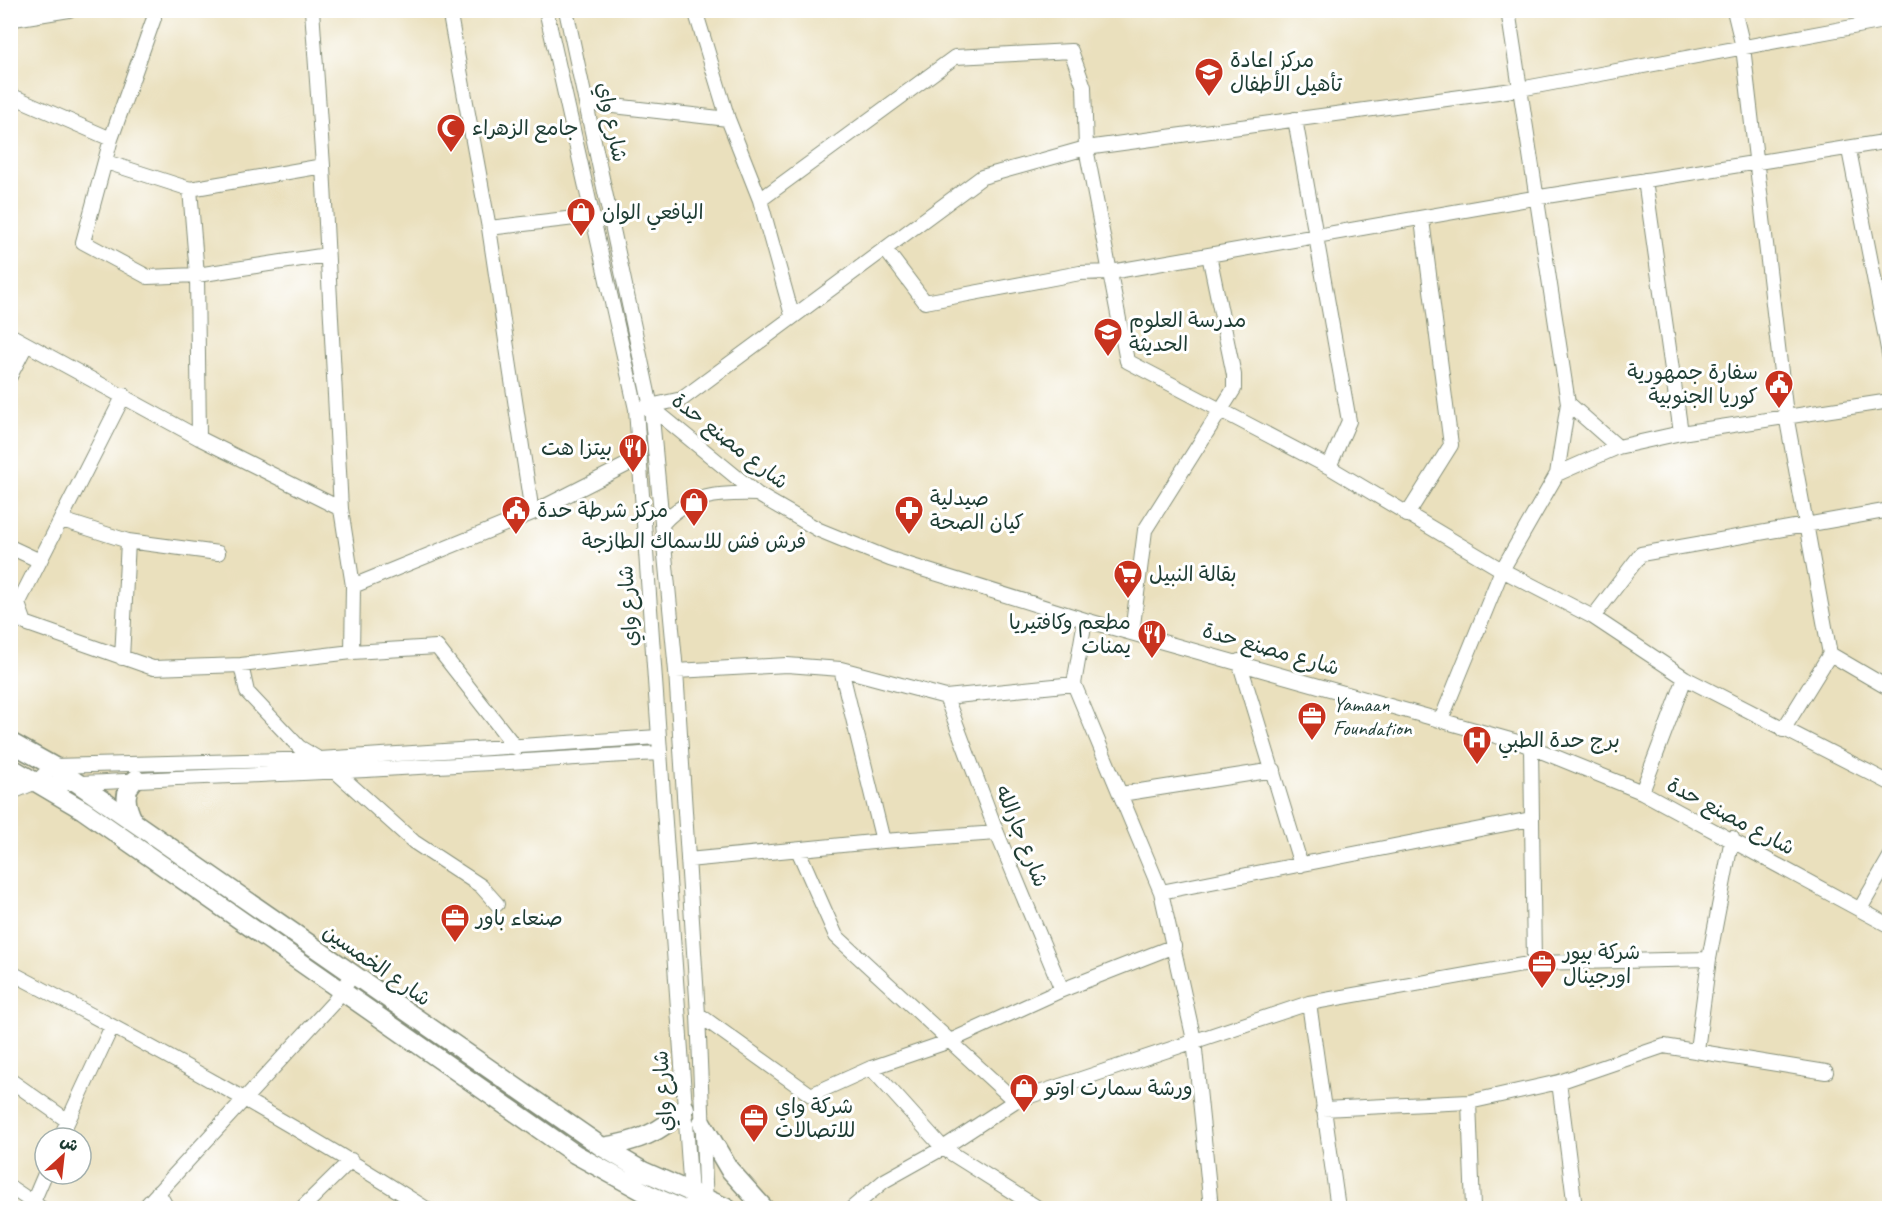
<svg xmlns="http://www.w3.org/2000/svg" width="1900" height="1219" font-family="Caveat,'Playpen Sans Arabic',sans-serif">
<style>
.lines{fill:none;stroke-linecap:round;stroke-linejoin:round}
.minor-casing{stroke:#848e78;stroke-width:16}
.major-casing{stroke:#848e78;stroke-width:21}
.minor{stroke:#fff;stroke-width:14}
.major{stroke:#fff;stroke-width:18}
.labels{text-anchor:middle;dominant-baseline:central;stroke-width:6;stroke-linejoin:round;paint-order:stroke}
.poi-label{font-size:21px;fill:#1f3d34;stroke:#fff;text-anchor:start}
.street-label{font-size:21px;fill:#1f3d34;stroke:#fff}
</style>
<rect width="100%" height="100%" fill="#fff"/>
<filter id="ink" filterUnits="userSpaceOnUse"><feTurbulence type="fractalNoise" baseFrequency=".0167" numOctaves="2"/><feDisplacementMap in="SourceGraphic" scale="12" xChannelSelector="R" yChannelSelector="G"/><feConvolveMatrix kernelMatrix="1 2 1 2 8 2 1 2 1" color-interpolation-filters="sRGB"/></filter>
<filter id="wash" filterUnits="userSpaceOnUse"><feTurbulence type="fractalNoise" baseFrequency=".008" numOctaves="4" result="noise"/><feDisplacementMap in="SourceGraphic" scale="24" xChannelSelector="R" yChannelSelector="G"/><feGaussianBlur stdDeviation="1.35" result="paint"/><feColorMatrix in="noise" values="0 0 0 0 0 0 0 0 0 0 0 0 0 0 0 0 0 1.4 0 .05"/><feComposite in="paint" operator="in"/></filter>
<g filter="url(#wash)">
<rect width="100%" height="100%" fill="#eae0bd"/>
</g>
<g filter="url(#ink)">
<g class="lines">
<g class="minor-casing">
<path id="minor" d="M151 10 154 18 111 139 83 242 148 277 197 275 327 255
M312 10 323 166 341 509 353 586 352 652
M449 10 489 228 532 513
M546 10 636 409 692 1208
M566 10 651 407 676 671 698 1014 706 1206
M695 10 728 119
M1734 10 1743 47 1786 415 1830 654 1890 689
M14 19 69 10
M10 95 111 139
M587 103 728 119 760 200 792 315
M1295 119 1349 421 1329 467
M1849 150 1890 359
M106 162 190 189 323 166
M1645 180 1681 433
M190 189 197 275 199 438
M760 200 955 57 1071 51 1084 87 1086 148 1127 361 1329 467 1502 570 1593 617 1685 678 1890 783
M489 228 592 216
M885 249 925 302 1080 273 1111 272 1534 198 1890 141
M10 335 199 438 341 509
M10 376 26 345
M124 395 18 604 25 623 153 668 241 665 352 652 437 647 516 748
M1568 403 1618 447
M651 407 757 494 819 530 890 559 1085 620 1521 743 1642 792 1890 926
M636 409 682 399 982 177 1086 148 1520 89 1890 20
M1557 474 1618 447 1681 433 1890 401
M1407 515 1451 445 1422 220
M62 520 128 541 218 553
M663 523C689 494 720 493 757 494
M10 547 40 561
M353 586 532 513 640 458
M1593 617 1641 554 1890 510
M1085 620 1074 684 1161 892 1194 1040 1211 1208
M1132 633 1145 530 1234 389V375L1209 255
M122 658 128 541
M1239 661 1301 865
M241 665 247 692 299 747 319 759
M841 669 883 841
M676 671 787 665 841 669 946 697 1074 684
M946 697 997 833 1062 990
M1441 720 1502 570 1557 474 1568 403 1508 10
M1783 730 1830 654
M1531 747 1534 963
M334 770 414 842 481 886 497 904
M38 783C94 785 149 778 205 777 357 772 507 762 658 753
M1642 792 1685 678
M10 793 36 782 53 766 320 759 658 737
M1121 794 1274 770
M798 850 836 936 1015 1101
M688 860 883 841 997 833
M1161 892 1531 819
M1860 909 1890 857
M10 972C151 1046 291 1122 425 1208
M1309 1003 1338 1208
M698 1014 811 1095 871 1068 950 1041 1062 990 1174 946
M1697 1050 1709 959 1732 838
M871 1068 943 1148 1038 1208
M10 1080 68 1121
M1559 1082 1575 1208
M1469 1102 1473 1208
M1323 1109 1469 1102 1559 1082 1664 1046 1826 1072
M60 1138 112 1026
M10 1187 41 1208
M158 1192 167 1208
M33 1202 45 1174
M144 1208 333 1003 352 976
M302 1208 351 1160
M852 1208 884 1181 943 1148 1015 1101 1309 1003 1534 963 1709 959"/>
</g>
<g class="major-casing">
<path id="major" d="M10 742 53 766 602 1147 643 1171 727 1208
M10 767 83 810 575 1154 648 1194 680 1208
M133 820C126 806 122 790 136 779
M702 1123 729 1169 764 1208
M602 1147C635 1142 662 1133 685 1108"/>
</g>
<use href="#minor" class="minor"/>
<use href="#major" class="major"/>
</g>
</g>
<defs>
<g id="school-pin" transform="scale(1.5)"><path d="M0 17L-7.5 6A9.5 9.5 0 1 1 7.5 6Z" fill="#c8321e" stroke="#fff"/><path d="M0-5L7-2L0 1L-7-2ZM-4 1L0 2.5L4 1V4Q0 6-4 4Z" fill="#fff"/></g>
<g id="mosque-pin" transform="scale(1.5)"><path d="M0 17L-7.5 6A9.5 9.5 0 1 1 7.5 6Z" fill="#c8321e" stroke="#fff"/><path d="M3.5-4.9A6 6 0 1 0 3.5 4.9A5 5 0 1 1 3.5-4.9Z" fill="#fff"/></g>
<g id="shop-pin" transform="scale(1.5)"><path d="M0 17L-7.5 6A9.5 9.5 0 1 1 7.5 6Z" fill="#c8321e" stroke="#fff"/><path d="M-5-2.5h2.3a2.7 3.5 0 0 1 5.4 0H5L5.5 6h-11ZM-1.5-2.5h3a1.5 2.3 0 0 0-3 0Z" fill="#fff"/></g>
<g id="civic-pin" transform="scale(1.5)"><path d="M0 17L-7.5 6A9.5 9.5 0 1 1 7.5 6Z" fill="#c8321e" stroke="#fff"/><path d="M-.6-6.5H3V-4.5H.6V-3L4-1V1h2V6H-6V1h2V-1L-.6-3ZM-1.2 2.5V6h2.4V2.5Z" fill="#fff"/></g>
<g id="restaurant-pin" transform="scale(1.5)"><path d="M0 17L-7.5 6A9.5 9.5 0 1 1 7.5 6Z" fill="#c8321e" stroke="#fff"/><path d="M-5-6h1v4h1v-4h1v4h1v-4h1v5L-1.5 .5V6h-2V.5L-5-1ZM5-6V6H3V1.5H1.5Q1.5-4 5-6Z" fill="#fff"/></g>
<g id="pharmacy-pin" transform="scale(1.5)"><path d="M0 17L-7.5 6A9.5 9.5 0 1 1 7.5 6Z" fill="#c8321e" stroke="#fff"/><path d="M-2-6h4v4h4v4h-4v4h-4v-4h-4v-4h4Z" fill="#fff"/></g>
<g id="supermarket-pin" transform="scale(1.5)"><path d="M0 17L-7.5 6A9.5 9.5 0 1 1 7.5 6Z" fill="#c8321e" stroke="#fff"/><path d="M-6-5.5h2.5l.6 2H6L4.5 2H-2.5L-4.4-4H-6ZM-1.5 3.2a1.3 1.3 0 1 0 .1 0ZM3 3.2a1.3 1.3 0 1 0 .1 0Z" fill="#fff"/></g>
<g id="office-pin" transform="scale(1.5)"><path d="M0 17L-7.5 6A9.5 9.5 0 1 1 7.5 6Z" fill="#c8321e" stroke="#fff"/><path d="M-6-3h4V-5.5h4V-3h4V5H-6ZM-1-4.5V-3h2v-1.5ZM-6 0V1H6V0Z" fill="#fff"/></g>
<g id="hospital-pin" transform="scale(1.5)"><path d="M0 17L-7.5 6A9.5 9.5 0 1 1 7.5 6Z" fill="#c8321e" stroke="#fff"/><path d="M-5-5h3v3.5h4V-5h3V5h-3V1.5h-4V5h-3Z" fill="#fff"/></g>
</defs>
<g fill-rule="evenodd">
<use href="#school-pin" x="1209" y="72"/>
<use href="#mosque-pin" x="451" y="128"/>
<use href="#shop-pin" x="581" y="212"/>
<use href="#school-pin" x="1108" y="332"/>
<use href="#civic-pin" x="1779" y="384"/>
<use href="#restaurant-pin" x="633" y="448"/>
<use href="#shop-pin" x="694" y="502"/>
<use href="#civic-pin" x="516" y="510"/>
<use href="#pharmacy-pin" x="909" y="510"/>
<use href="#supermarket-pin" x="1128" y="574"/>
<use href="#restaurant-pin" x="1152" y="634"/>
<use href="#office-pin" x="1312" y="716"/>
<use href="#hospital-pin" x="1477" y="740"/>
<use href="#office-pin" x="455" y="918"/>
<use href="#office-pin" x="1542" y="964"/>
<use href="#shop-pin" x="1024" y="1088"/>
<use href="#office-pin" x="754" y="1118"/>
</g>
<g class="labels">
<g class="poi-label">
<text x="1230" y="60">مركز اعادة<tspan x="1230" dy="24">تأهيل الأطفال</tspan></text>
<text x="472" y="128">جامع الزهراء</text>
<text x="602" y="212">اليافعي الوان</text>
<text x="1129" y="320">مدرسة العلوم<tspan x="1129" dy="24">الحديثة</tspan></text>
<text x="1758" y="372" text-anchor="end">سفارة جمهورية<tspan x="1758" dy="24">كوريا الجنوبية</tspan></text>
<text x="612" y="448" text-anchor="end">بيتزا هت</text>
<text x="930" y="498">صيدلية<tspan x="930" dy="24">كيان الصحة</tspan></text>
<text x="537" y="510">مركز شرطة حدة</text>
<text x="694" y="541" text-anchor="middle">فرش فش للاسماك الطازجة</text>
<text x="1149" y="574">بقالة النبيل</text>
<text x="1131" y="622" text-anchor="end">مطعم وكافتيريا<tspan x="1131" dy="24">يمنات</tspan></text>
<text x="1333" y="704">Yamaan<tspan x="1333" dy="24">Foundation</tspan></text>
<text x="1498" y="740">برج حدة الطبي</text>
<text x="476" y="918">صنعاء باور</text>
<text x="1563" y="952">شركة بيور<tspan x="1563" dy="24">اورجينال</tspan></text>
<text x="1045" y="1088">ورشة سمارت اوتو</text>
<text x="775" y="1106">شركة واي<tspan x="775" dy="24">للاتصالات</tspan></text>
</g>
<g class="street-label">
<text transform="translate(612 122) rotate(78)">شارع واي</text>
<text transform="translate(730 441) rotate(38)">شارع مصنع حدة</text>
<text transform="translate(628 606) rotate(-94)">شارع واي</text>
<text transform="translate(1271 649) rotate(16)">شارع مصنع حدة</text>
<text transform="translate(1731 816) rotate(28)">شارع مصنع حدة</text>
<text transform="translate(1022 836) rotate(68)">شارع جارالله</text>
<text transform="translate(377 965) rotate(35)">شارع الخمسين</text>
<text transform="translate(663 1091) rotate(-94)">شارع واي</text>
</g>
</g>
<rect width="1900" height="1219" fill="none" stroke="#fff" stroke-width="36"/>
<g transform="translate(63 1156) rotate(27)"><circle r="28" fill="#ffffff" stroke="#a5b1ae" stroke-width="1.5"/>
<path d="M0-4.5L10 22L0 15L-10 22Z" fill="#c8321e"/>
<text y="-9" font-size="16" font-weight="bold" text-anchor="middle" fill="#1f3d34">ش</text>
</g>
</svg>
